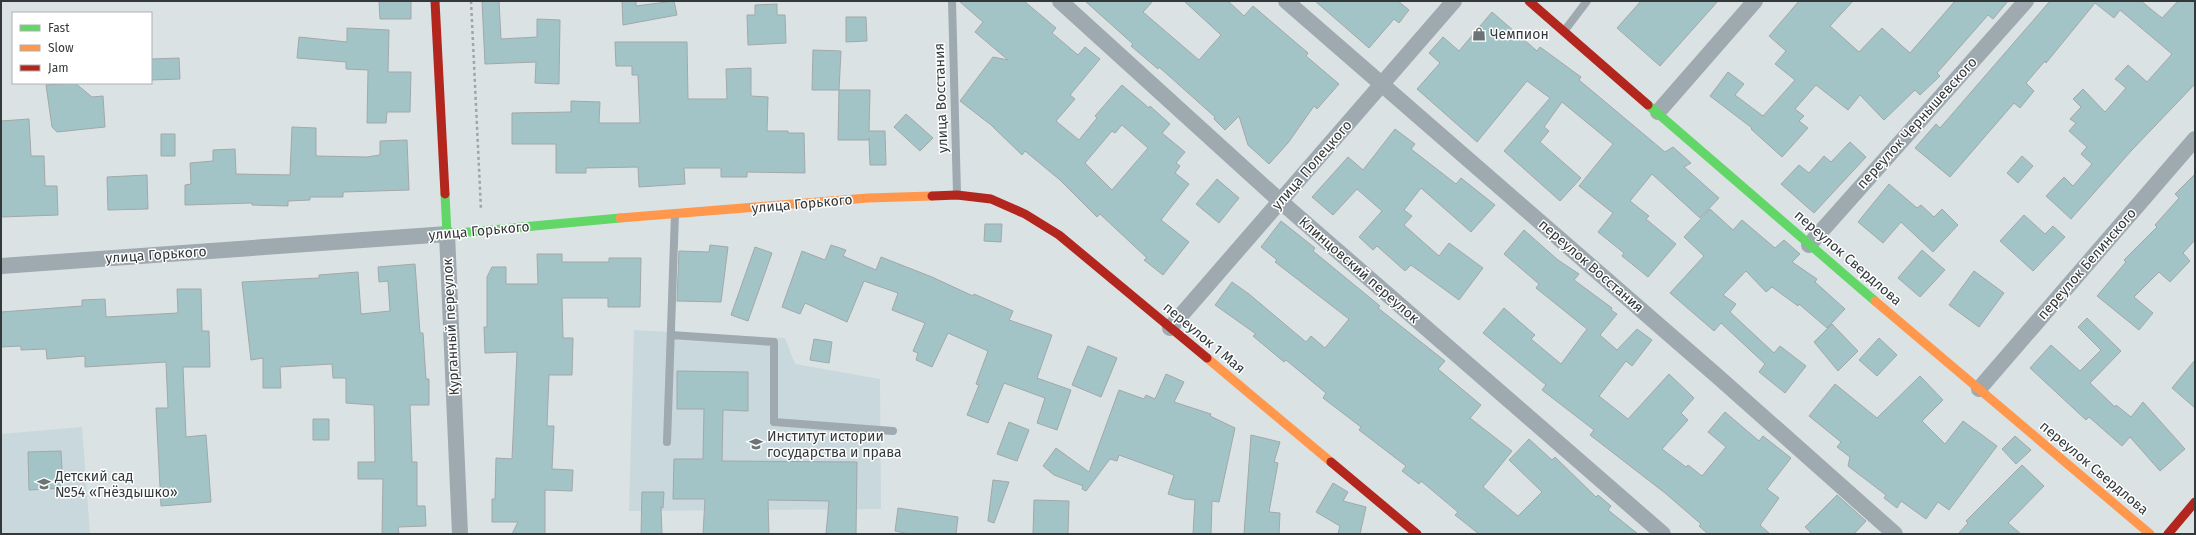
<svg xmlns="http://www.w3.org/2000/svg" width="2196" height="535" font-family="'Fira Sans',sans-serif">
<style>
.built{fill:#c8d8dd}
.building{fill:#a2c4c7;stroke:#a2a8aa;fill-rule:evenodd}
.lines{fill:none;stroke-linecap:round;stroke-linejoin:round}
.path{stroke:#9ea6ac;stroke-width:2.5;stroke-dasharray:3 3;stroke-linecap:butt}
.lane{stroke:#9ea9b0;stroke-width:8}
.street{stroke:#9ea9b0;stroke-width:16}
.fast{stroke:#63d668;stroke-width:9}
.slow{stroke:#ff974d;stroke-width:9}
.jam{stroke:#b3261e;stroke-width:9}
.labels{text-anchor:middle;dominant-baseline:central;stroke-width:3;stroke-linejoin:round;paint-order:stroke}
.poi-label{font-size:14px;fill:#33393b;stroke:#fff;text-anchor:start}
.street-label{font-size:14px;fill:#33393b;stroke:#fff}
</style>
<rect width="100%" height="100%" fill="#dae2e4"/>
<path class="built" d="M634 330 785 338 795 364 880 379 881 509 629 511Z
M82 427 90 534H1V434Z"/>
<path class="building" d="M379 1H411V19H380Z
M482 1H499L501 39 537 37V19L560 20 559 84 535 83 536 62 485 64Z
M622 1H636V6L674 1 677 15 623 25Z
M959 1H1024L1056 28 1052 33 1078 55 1085 47 1100 59 1070 95 1075 99 1056 121 1079 140 1097 118 1095 116 1122 85 1149 108 1150 106 1170 124 1162 133 1185 152 1176 163 1180 166 1175 173 1189 184 1161 220 1189 242 1163 275 1144 260 1147 258 1100 214 1097 217 1060 180 1025 151 1022 155 991 125 960 101 993 57 1008 60 975 32 983 22ZM1122 125 1148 148 1112 190 1085 163 1112 131 1115 133Z
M1085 1H1153L1143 12 1199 60 1221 35 1184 1H1228L1244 16 1253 6 1308 53 1306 56 1339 84 1317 109 1314 106 1288 143 1269 164 1248 145 1239 116 1225 130 1214 119 1215 117 1159 67 1158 69 1131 46 1133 44Z
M1315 1H1398L1409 10 1399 23 1394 19 1369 48Z
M1641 1H1718L1660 66 1617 28Z
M1799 1H1853L1830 26 1859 52 1882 28 1910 53 1955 1H2008L1993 19 1988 15 1937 73 1940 76 1920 95 1915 90 1884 120 1860 95 1848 110 1816 85 1795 109 1804 116 1799 121 1808 128 1782 157 1751 129 1752 128 1710 96 1728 72 1744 84 1735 95 1763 116 1795 80 1775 64 1786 51 1769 36Z
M2050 1H2141L2162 18 2178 1H2195V84L2131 151 2071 219 2046 196 2064 177 2073 186 2092 164 2081 154 2087 147 2069 131 2076 123 2070 119 2081 107 2073 99 2083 89 2105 112 2126 88 2115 79 2128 65 2147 82 2172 54 2120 10 2114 18 2095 3 2046 63 2045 61 2026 83 2034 91 2020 108 2014 103 1950 177 1915 148 1936 124 1940 128Z
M777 4V15H785L786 43 748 45 747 15H755V5Z
M1492 12 1537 51 1540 47 1581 77 1579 80 1665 152 1673 147 1691 163 1684 167 1719 198 1700 218 1652 174 1630 201 1649 216 1646 219 1676 244 1648 277 1622 256 1624 253 1598 232 1613 213 1579 186 1613 144 1562 102 1544 127 1549 131 1540 142 1581 178 1560 201 1504 151 1550 98 1527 81 1477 142 1417 89 1440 63 1429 53 1443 37 1459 51Z
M846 17H866L867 41 846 42Z
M347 28 389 30 388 72H411L410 112H387L386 123H367L368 70 346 69V62L297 58 299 37 347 42Z
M615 42H687L688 99H727L726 69 751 68V96L768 97 767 131H788V133H804L805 173 747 172V177H721V168H684L685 184 639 187 638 167 586 168V173H556V144H512V113L571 112V101L600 102 599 123H640L638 75H632V66H616Z
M813 50 841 51 839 90H812Z
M179 58 180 79 151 80V59Z
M75 83 92 97 103 96 105 127 57 132 52 127 46 85Z
M839 90H870L869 131H885L886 165H870L869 138V140H838Z
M906 114 933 138 920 151 894 127Z
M29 119 31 156H44L45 186H57L58 215 1 217V121Z
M292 127 316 128V156L367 157 380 155V141L407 140 409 190 343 192V197H310V200L288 201V206L252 205V203L185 205V185L191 184 190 163 213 161V150L235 149 236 174 290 175Z
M1395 129 1415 144 1411 149 1456 184 1461 178 1495 205 1471 232 1421 188 1404 210 1412 216 1404 225 1439 256 1449 243 1483 268 1459 300 1411 265 1405 271 1377 246 1373 250 1359 237 1382 211 1357 189 1333 215 1312 197 1348 157 1363 170Z
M161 134H175V156H161Z
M1850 142 1866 157 1814 213 1781 184 1799 165 1809 173 1824 156 1831 162Z
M2022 156 2033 166 2018 183 2007 173Z
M2195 174V240L2183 253 2190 261 2170 282 2159 272 2134 297 2153 313 2139 330 2097 296 2126 262 2124 260 2157 227 2155 225 2179 198 2175 194Z
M147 175 148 209 108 210 107 177Z
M1217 179 1239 198 1219 223 1196 204Z
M1889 184 1917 208 1921 205 1934 217 1942 209 1958 225 1933 252 1901 222 1883 243 1858 222Z
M1710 209 1733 230 1742 220 1775 248 1784 240 1800 254 1792 262 1817 279 1815 282 1845 309 1827 328 1799 304 1798 306 1772 287 1766 292 1746 271 1723 295 1736 304 1730 312 1774 353 1780 346 1806 366 1785 393 1759 372 1765 364 1721 323 1714 331 1670 293 1704 256 1684 237Z
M2024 215 2045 234 2053 226 2065 237 2033 271 2000 241Z
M1281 221 1315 248 1313 251 1380 306 1378 308 1445 361 1438 369 1481 405 1470 418 1512 451 1483 487 1518 516 1542 492 1509 460 1529 439 1552 460 1555 457 1596 497 1598 495 1611 506 1608 510 1638 534H1479L1455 515 1458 512 1421 481 1419 484 1402 471 1406 466 1359 430 1361 427 1323 398 1326 393 1286 360 1284 362 1253 336 1256 334 1215 305 1232 282 1249 294 1306 342 1311 336 1325 348 1349 319 1275 262 1277 260 1261 247Z
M985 224H1002L1001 242 984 241Z
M1524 230 1558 260 1579 274 1574 280 1612 308 1611 310 1617 314 1600 335 1617 350 1637 329 1652 340 1632 366 1626 361 1599 396 1628 419 1669 374 1694 398 1681 413 1688 420 1662 449 1686 467 1688 465 1702 476 1726 447 1708 432 1725 412 1759 441 1763 436 1791 458 1767 489 1779 498 1760 525 1770 534H1708L1699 526 1701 524 1665 493 1590 435 1594 430 1542 390 1546 385 1483 333 1504 308 1535 335 1531 339 1561 364 1587 329 1536 288 1539 284 1504 254Z
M710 245 728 247 721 302 677 301 679 251 709 252Z
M831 245 846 250 843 256 876 270 881 257 932 277 973 296 974 294 1013 311 1009 320 1052 335 1037 378 1071 390 1057 430 1037 423 1045 398 1004 383 988 423 967 415 979 385 976 384 988 351 948 333 932 367 916 360 918 353 913 351 925 323 892 310 898 293 864 281 847 322 805 303 800 314 782 307 802 251 825 260Z
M755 247 772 253 748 321 731 315Z
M1922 250 1945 270 1920 297 1898 278Z
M537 254H562V262H609V258H641L640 307H608V298H562L563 338H573L572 375H549L547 426H554L552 469 573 470 572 491 545 490V534H512L518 522H492V499H495L496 458 512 459 517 352 485 353 484 327H487V277L492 267H506V284H538Z
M415 264 420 333H423L426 379H429V405H410L412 462H417V506H425L426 526 398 527 399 534H382L383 479H358V462H375L374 405 346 403V378H333L332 364 280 367 281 388H263V358L251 360 242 282 319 278V275L358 272 361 314 390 311 388 281 379 282 378 267Z
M1974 271 2004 293 1979 327 1949 305Z
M177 289H201L202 331H209L210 367H183L186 437 206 435 211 502 161 506 156 408H168L166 362 85 367V356L47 359 46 349 21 350V346L1 347V312L82 306V300L105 299 106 317 178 313Z
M2087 318 2121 351 2090 383 2115 407 2116 405 2131 417 2143 402 2185 449 2160 471 2130 437 2122 446 2089 417 2086 420 2030 368 2051 345 2080 371 2101 350 2078 327Z
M1832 324 1858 351 1838 371 1814 342Z
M1879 338 1897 355 1877 376 1859 360Z
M814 339 832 342 829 363 810 360Z
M1088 346 1117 358 1101 397 1072 385Z
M2195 360V408L2172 388Z
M677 371 748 372V411L723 410 722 461 857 462 856 534H826L829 501 768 500 769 534H703L705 499H673L674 459H703L704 409H677Z
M1166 374 1184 382 1174 402 1211 414 1210 416 1235 428 1219 502 1212 501 1211 534H1193L1195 500 1184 499 1168 494 1174 475 1119 455 1117 461 1110 459 1086 491 1082 489 1083 486 1054 475 1043 466 1056 448 1089 472 1119 390 1144 399 1146 395 1155 399Z
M1920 376 1943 400 1922 421 1945 444 1963 421 1997 446 1949 510 1938 502 1926 519 1901 501 1897 508 1884 498 1886 495 1848 466 1850 457 1837 447 1841 442 1809 416 1835 384 1877 418Z
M313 419H329V440H313Z
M1009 422 1029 430 1017 461 997 454Z
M1251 435 1280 442 1274 462 1278 463 1269 512 1280 513 1279 534H1244Z
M2015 436 2031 450 2016 464 2002 449Z
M61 451 63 488 29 490 28 452Z
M2022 465 2044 486 2008 523 2021 534H1958L1968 523 1966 521Z
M993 480 1009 482 994 523 988 521Z
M1333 483 1348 492 1343 501 1366 507 1360 534H1338L1340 526 1316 512Z
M642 492H664L663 508 661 507 662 534H641Z
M1837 495 1866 521 1854 534H1812L1805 527Z
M1034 500 1069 501 1068 534H1033Z
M898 508 958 517 956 534H909L895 531Z"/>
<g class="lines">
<path class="path" d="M471 1 481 210"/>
<path class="lane" d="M952 1 957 194
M1565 30 1587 1
M671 335 774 342V422L893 431
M667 442 675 214"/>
<path class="street" d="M1060 1 1280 201 1663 534
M1286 1 1716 375 1895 534
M1658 112 1755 1
M1809 245 2026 1
M1 266 447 234 460 534
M1170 328 1454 1
M1979 389 2195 139"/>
<path class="fast" d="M1648 105 1875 301
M445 194 447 234 620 218"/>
<path class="slow" d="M620 218 868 198 932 196
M1875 301 2150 534
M1207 358 1331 462"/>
<path class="jam" d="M435 1 445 194
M1529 1 1648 105
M932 196 957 195 991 199 1025 214 1059 235 1207 358
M1331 462 1417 534
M2168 534 2195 502"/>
</g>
<defs>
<g id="shop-bare" transform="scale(1.08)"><path d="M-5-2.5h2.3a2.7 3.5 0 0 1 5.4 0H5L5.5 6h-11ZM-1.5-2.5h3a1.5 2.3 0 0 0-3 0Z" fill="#6d7476" stroke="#fff" stroke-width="2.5" paint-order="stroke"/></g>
<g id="university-bare" transform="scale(1.08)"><path d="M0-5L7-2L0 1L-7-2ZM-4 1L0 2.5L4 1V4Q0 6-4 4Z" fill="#6d7476" stroke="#fff" stroke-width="2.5" paint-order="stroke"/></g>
<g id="school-bare" transform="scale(1.08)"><path d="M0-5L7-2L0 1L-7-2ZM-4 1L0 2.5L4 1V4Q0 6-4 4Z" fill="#6d7476" stroke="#fff" stroke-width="2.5" paint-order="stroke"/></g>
</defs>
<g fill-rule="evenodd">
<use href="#shop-bare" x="1479" y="34"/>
<use href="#university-bare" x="756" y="444"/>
<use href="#school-bare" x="44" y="484"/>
</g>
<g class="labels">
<g class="poi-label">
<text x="1490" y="34">Чемпион</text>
<text x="767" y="436">Институт истории<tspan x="767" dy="16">государства и права</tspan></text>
<text x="55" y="476">Детский сад<tspan x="55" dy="16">№54 «Гнёздышко»</tspan></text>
</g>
<g class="street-label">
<text transform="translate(941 98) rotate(-92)">улица Восстания</text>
<text transform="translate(1917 123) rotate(-48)">переулок Чернышевского</text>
<text transform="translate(1312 165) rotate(-49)">улица Полецкого</text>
<text transform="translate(802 204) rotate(-5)">улица Горького</text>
<text transform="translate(479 231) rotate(-5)">улица Горького</text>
<text transform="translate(156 255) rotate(-4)">улица Горького</text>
<text transform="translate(1848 258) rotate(41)">переулок Свердлова</text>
<text transform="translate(2087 264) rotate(-49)">переулок Белинского</text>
<text transform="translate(1591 266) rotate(41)">переулок Восстания</text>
<text transform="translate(1359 270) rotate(41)">Клинцовский переулок</text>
<text transform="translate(451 327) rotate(-93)">Курганный переулок</text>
<text transform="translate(1204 338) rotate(40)">переулок 1 Мая</text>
<text transform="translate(2094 468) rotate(40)">переулок Свердлова</text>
</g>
</g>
<rect width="2196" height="535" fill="none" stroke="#33393b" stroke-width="4"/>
<rect x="12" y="12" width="140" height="72" fill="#ffffff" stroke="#adb0b1"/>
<rect x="20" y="25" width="20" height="6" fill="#63d668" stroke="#adb0b1"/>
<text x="48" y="32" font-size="12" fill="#33393b">Fast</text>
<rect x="20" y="45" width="20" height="6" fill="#ff974d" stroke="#adb0b1"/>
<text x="48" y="52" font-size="12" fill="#33393b">Slow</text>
<rect x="20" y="65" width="20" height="6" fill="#b3261e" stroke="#adb0b1"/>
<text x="48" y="72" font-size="12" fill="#33393b">Jam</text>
</svg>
